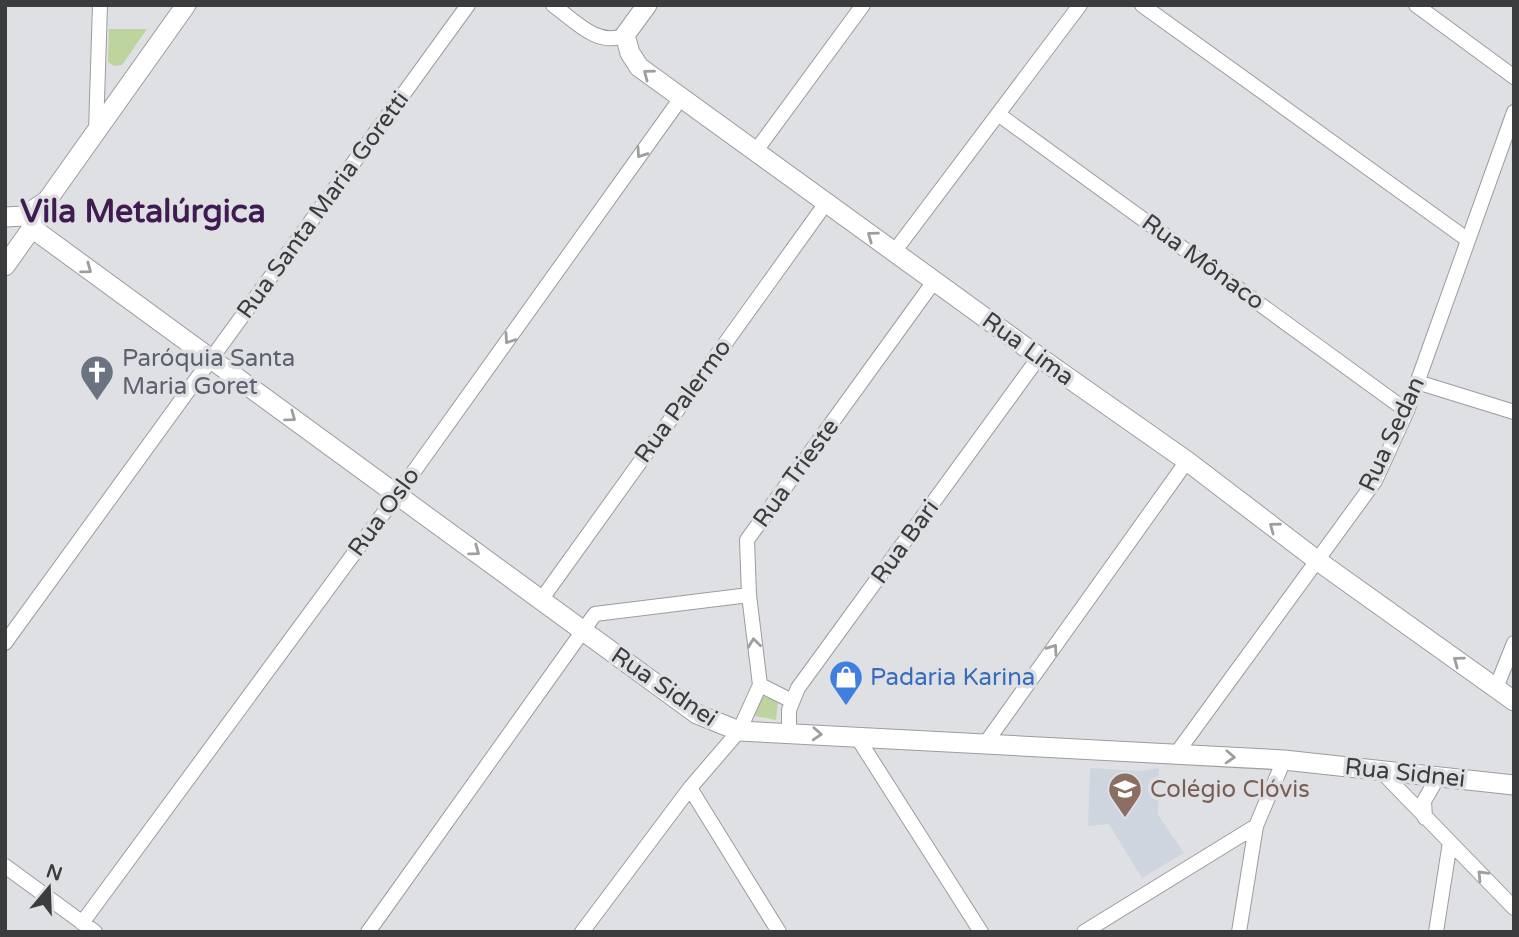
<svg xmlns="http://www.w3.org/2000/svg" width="1519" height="937" font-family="'Varela Round',sans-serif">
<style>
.built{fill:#cfd5df}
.green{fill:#bed49f}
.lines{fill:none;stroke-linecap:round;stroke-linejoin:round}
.street-casing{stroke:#9a9c9f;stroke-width:16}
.secondary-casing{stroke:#9a9c9f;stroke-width:21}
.street{stroke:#fff;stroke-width:14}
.secondary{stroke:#fff;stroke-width:19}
.oneway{stroke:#9d9e9e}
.labels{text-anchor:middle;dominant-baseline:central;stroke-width:7;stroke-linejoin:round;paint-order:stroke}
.street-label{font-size:24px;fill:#3b3c3d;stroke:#dee0e4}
.worship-label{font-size:24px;fill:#5b616d;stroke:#dee0e4;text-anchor:start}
.shop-label{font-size:24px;fill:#366cbe;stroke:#dee0e4;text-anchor:start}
.education-label{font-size:24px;fill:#785e54;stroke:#dee0e4;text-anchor:start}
.district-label{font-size:32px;font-weight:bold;fill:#401b51;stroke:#dee0e4}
</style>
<rect width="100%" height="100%" fill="#dee0e4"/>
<path class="built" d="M1090 768 1139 771 1159 768 1158 815 1184 853 1142 878 1109 824 1088 826Z"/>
<path class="green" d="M109 29H147L122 65 114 66 108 62Z
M762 696 778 701 776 720 755 716Z"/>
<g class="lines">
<g class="street-casing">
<path id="street" d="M553 5C574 20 598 48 625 35
M1142 5 1468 240
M1416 5 1514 77
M998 114 1407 411
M96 131 100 5
M755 152 863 5
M894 252 1080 5
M1417 382 1514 412
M541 600 826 203
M5 643 468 5
M760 685 792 701
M1496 688 1514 643
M789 733V710L798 688 1039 357
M857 737 981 932
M985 744 1187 461
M1176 754 1375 481 1407 411 1514 112
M1380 770 1514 908
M690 788 779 932
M1425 818 1424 801 1438 777
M5 866 95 932
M82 923 397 495 681 98
M368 932 595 614 749 595
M582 932 690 788 739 731 760 685 749 595 747 540 935 280
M1084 932 1256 826
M1239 932 1256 826 1284 760
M1436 932 1450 842"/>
</g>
<g class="secondary-casing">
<path id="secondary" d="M647 5 625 35 630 53 639 67 1053 367 1187 461 1318 561 1514 701
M5 217 24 216 45 202
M32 228 697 714 739 731 1284 760 1514 785
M5 266 32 228 46 202 186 5"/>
</g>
<use href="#street" class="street"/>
<use href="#secondary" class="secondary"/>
</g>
<defs><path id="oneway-chevron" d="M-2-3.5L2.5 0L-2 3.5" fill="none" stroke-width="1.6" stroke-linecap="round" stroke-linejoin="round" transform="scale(1.75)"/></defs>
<g class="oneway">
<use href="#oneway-chevron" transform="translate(648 74) rotate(-143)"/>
<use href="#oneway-chevron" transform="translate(641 153) rotate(125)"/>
<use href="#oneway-chevron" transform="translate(872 236) rotate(-144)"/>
<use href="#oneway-chevron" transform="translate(87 269) rotate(36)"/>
<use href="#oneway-chevron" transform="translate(509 339) rotate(125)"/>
<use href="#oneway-chevron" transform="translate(291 417) rotate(36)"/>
<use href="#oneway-chevron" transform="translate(1274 527) rotate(-143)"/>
<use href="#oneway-chevron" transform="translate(475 551) rotate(36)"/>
<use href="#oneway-chevron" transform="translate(754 643) rotate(-97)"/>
<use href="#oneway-chevron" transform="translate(1053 649) rotate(-55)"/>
<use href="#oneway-chevron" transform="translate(1458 661) rotate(-144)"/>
<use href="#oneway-chevron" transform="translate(817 734) rotate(3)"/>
<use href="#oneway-chevron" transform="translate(1230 757) rotate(3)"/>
<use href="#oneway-chevron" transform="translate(1482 875) rotate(-134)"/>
</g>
<defs>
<g id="church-pin" transform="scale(1.75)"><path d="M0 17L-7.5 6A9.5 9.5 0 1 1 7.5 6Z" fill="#6b7280" stroke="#dee0e4"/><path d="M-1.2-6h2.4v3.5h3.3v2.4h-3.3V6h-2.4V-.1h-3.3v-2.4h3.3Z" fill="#fff"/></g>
<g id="shop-pin" transform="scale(1.75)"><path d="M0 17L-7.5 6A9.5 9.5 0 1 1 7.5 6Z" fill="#3f7fe0" stroke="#dee0e4"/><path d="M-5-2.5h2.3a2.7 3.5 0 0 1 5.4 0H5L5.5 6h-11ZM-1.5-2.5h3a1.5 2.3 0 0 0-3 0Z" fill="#fff"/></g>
<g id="school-pin" transform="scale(1.75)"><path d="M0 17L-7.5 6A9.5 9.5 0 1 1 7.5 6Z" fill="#8d6e63" stroke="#dee0e4"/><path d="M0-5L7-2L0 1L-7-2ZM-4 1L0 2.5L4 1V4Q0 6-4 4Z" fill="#fff"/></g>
</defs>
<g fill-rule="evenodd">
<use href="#church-pin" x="97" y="372"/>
<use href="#shop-pin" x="846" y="677"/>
<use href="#school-pin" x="1125" y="789"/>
</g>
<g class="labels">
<g class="street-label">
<text transform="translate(323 205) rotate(-54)">Rua Santa Maria Goretti</text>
<text transform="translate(1203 262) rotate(36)">Rua Mônaco</text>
<text transform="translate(1028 349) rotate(36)">Rua Lima</text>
<text transform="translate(683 401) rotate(-54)">Rua Palermo</text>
<text transform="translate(1392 434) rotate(-65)">Rua Sedan</text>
<text transform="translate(796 473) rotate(-54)">Rua Trieste</text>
<text transform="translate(384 512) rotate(-54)">Rua Oslo</text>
<text transform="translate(905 542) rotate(-54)">Rua Bari</text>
<text transform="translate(664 687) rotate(34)">Rua Sidnei</text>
<text transform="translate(1405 773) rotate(6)">Rua Sidnei</text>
</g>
<g class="worship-label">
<text x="122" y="358">Paróquia Santa<tspan x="122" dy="28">Maria Goret</tspan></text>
</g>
<g class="shop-label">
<text x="870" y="677">Padaria Karina</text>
</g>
<g class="education-label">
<text x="1150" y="789">Colégio Clóvis</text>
</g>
<g class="district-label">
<text x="143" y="212">Vila Metalúrgica</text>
</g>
</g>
<rect width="1519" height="937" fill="none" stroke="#3b3c3d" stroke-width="14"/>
<g transform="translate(49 888) rotate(19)" stroke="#dee0e4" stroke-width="5" paint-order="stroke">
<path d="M0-5L12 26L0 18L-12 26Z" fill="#3b3c3d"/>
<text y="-10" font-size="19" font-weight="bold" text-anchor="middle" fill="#3b3c3d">N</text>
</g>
</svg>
